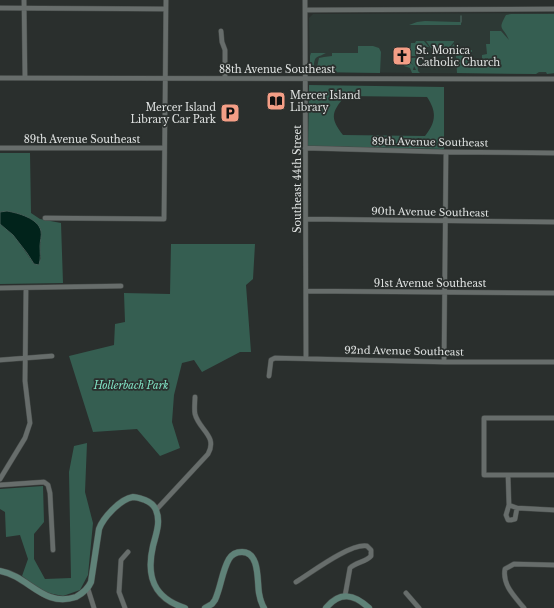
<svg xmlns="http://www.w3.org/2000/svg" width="554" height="608" font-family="'Libre Baskerville',serif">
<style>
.built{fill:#2d3935}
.green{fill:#355e51;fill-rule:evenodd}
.water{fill:#01231b;stroke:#445c56}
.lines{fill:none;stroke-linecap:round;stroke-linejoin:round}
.stream{stroke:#445c56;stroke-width:1.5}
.street-casing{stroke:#474c4a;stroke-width:5.5}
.secondary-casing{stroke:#474c4a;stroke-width:7}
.street{stroke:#676d6b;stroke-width:4.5}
.secondary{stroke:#5f8278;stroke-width:6}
.labels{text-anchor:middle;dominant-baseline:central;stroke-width:3.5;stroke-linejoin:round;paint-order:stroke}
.poi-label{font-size:10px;fill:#dfe2e1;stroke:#2a2f2d;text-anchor:start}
.street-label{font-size:10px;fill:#dfe2e1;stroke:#2a2f2d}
.park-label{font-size:10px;font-style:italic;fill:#80e1c3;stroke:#2a2f2d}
</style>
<rect width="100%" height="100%" fill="#2a2f2d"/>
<path class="built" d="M554 13V74L310 72 309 18 313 14Z"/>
<path class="green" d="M511 14H554V73L547 74 546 72H539L536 74 457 73 456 55 451 50 449 49 454 44 455 51 472 50V52L463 53V60H471V64L482 63V55L487 54 486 44H490V31H501L509 40C503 26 497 31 506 15Z
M425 21 458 22H461V25H409L417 22Z
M416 41H424L429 47H417L415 51 416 56H410L411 43H415Z
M426 41H454V42L448 49V54L444 48H431Z
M358 46H373L379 48 381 52 380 73 310 72V56L311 53H326C317 58 314 55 314 68H313V70H320V68L317 67 319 58 324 57 332 56V53H358Z
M410 58H417L418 71 420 73H412L410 68 404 66V64L410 62 414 66 413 70H416L414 66 410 61Z
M309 85 444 87V149L308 146ZM345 96 427 97C437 112 436 122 425 136L343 135C330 118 331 113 345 96Z
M0 153H30L31 213 40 219 61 223 63 283 0 284V224L13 234 34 264 41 259 40 252 41 233C29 219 20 209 0 212Z
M171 244H255L253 279 246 285 251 352H240L202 372 194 360 182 363 174 395 172 422 180 448 160 456 137 429 93 432 69 356 114 345 115 324 125 322 124 293 170 294Z
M87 443 85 492 93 523 88 575 80 590 63 596 43 592 22 576 28 559 20 535 6 537 5 512 0 509V489L43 486 44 522 34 534V559L45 579 71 578 69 472 74 446Z"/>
<path class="water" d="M7 211C18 213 38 218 41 231 42 236 40 241 40 246 40 253 41 258 39 265L34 264 27 253 13 235 0 224V212Z"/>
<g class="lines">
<path class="stream" d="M461 22V16"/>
<g class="street-casing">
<path id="street" d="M24 0 25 78
M305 0 306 358
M0 8 166 9
M306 10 554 9
M221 31 222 42 225 50V78
M0 78 554 79
M0 148H164
M305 148 446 152 554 153
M45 218 164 219 166 0
M306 219 554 222
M0 288 121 286
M306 291 554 293
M0 360 52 356
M444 362 446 152
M269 376 271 360 275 358 444 362H554
M554 418H484V475H554
M508 475 509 505 517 508 554 510
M0 479 25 438 30 423 25 381 26 288
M0 485 44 482 48 485 50 493 53 550
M509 505 506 515 508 520H511L515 519 517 508
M156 510 208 454C218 436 199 430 195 414 194 409 195 402 195 397
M296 582C311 573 350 543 367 546L371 550V556C366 562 356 562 350 568L345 596
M88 589 94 608
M406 593 419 608
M125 608 119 592 121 560 128 552
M524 608C515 597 502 585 505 569L514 564 554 565"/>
</g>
<g class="secondary-casing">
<path id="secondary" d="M0 571C29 576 43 608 76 597 83 593 88 589 91 582L99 529C103 518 120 499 133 497 137 497 142 499 145 500 150 502 154 505 156 510 161 522 156 534 153 546 146 576 153 598 185 608
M205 608 212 604 215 600C221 587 222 571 229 559 232 554 236 552 242 552 260 552 257 581 259 593 260 599 261 603 264 608
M326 608C340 591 354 594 369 608"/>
</g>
<use href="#street" class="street"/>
<use href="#secondary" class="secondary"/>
</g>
<defs>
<g id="church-square" transform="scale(1)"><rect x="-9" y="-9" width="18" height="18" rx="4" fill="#f49e86" stroke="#2a2f2d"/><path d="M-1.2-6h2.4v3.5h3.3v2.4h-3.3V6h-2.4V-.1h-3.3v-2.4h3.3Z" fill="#111"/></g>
<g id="library-square" transform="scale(1)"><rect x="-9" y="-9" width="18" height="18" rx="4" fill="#f49e86" stroke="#2a2f2d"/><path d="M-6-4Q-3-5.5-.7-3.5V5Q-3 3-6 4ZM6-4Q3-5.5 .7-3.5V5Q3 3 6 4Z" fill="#111"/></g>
<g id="parking-square" transform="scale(1)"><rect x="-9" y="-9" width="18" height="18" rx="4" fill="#f49e86" stroke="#2a2f2d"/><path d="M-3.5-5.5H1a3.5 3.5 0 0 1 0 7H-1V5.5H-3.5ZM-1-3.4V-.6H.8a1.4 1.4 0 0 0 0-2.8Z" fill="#111"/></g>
</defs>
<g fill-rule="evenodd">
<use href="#church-square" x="402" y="56"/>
<use href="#library-square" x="276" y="101"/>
<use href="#parking-square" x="230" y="113"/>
</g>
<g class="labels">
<g class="poi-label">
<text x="416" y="50">St. Monica<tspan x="416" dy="12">Catholic Church</tspan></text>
<text x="290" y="95">Mercer Island<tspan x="290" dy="12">Library</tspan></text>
<text x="216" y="107" text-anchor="end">Mercer Island<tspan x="216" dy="12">Library Car Park</tspan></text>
</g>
<g class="street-label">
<text x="277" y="69">88th Avenue Southeast</text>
<text x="82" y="139">89th Avenue Southeast</text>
<text transform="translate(430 142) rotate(1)">89th Avenue Southeast</text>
<text transform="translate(297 179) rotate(-90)">Southeast 44th Street</text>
<text transform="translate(430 212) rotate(1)">90th Avenue Southeast</text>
<text x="430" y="283">91st Avenue Southeast</text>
<text transform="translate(404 351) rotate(1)">92nd Avenue Southeast</text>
</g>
<g class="park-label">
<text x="131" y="385">Hollerbach Park</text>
</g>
</g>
</svg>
